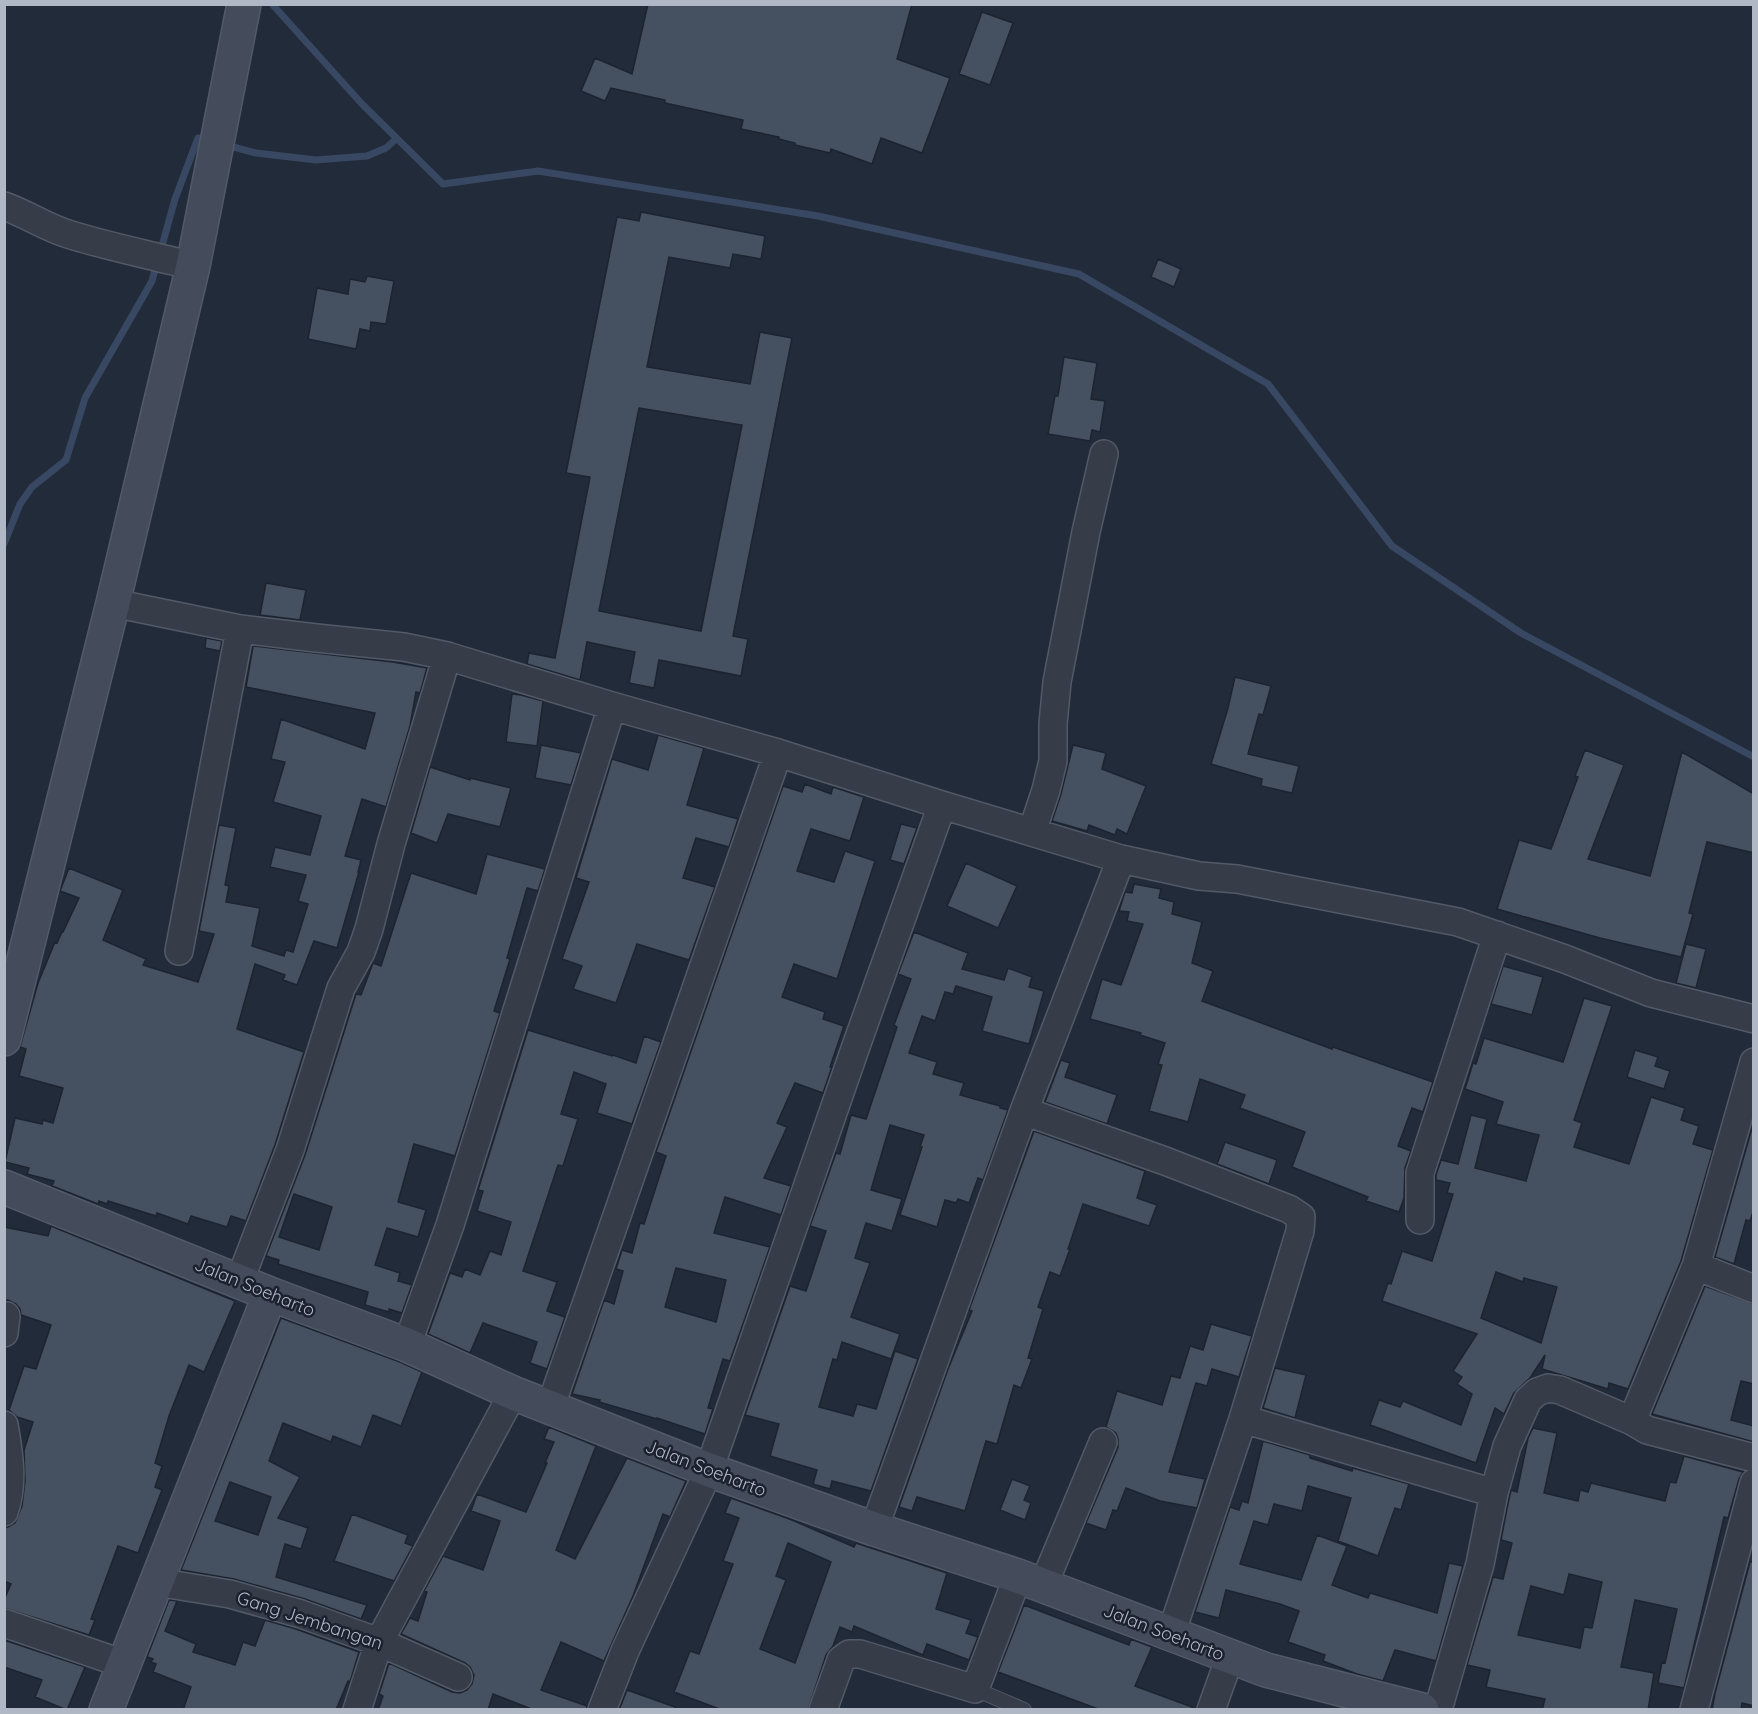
<svg xmlns="http://www.w3.org/2000/svg" width="1758" height="1714" font-family="Quicksand,sans-serif">
<style>
.lines{fill:none;stroke-linecap:round;stroke-linejoin:round}
.stream{stroke:#384862;stroke-width:7}
.building{fill:#455060;stroke:#1d2430;stroke-width:1.5;fill-rule:evenodd}
.lane-casing{stroke:#535a67;stroke-width:16}
.street-casing{stroke:#535a67;stroke-width:30}
.secondary-casing{stroke:#535a67;stroke-width:36}
.lane{stroke:#363d49;stroke-width:14}
.street{stroke:#363d49;stroke-width:27}
.secondary{stroke:#444c5c;stroke-width:33}
.labels{text-anchor:middle;dominant-baseline:central;stroke-width:5;stroke-linejoin:round;paint-order:stroke}
.street-label{font-size:18px;fill:#b0b7c5;stroke:#1b222e}
</style>
<rect width="100%" height="100%" fill="#222b39"/>
<g class="lines">
<path class="stream" d="M272 4 362 104 443 184 538 171 818 216 1079 274 1268 384 1392 546 1521 633 1754 757
M226 145 256 153 316 160 367 156 386 148 396 139
M160 253 175 199 198 138 209 141
M4 544 20 504 32 487 66 460 85 398 152 281 157 263"/>
</g>
<path class="building" d="M648 4H912L897 59 950 78 922 153 881 138 872 164 831 149 830 153 795 145V143L779 139V137L741 129 743 120 665 103V100L611 88 605 101 581 91 595 58 632 74Z
M982 12 1013 23 990 85 959 74Z
M641 212 765 236 761 259 733 254 730 268 669 257 647 367 750 384 760 332 792 338 733 636 748 639 741 676 659 660 654 688 629 683 635 652 587 642 580 680 527 664 529 653 555 658 590 477 566 473 617 217 639 221ZM639 408 742 425 701 631 599 611Z
M1158 259 1181 269 1174 287 1151 277Z
M367 276 394 281 386 324 371 322 370 331 360 329 356 349 308 339 317 288 348 294 350 279 365 282Z
M1064 357 1097 363 1091 399 1105 401 1100 432 1092 430 1090 441 1048 434 1055 396H1058Z
M266 583 306 590 300 620 260 615Z
M206 638 222 641 220 651 205 648Z
M253 646 393 662 427 668 420 693 416 692 410 726 386 807 362 799 345 856 361 860 358 872H359L337 948 314 941 297 985 283 980 285 975 255 964 237 1029 304 1052 275 1145 246 1221 231 1216 227 1227 191 1216 188 1224 157 1213 156 1216 108 1201 107 1204 99 1201 98 1204 52 1186 54 1181 27 1174 29 1168 5 1162 15 1118 42 1124 43 1120 53 1123 63 1088 19 1076 26 1049 20 1047 38 983 55 942 57 943 62 932H63L79 898 60 891 69 868 123 890 103 940 146 959 143 965 198 982 214 934 199 931 219 825 236 828 225 885 229 886 226 902 260 908 252 946 284 956 286 950 293 952 308 904 298 901 306 875 270 867 275 847 310 855 321 816 273 802 285 762 271 759 281 719 365 749 375 713 246 687Z
M1235 677 1271 686 1263 715 1259 714 1248 754 1299 766 1292 793 1261 786 1262 779 1211 764 1228 708Z
M512 694 521 695 543 701 537 746 506 742Z
M658 735 704 748 687 805 738 819 729 847 696 838 683 878 715 887 689 960 637 944 616 1003 573 989 582 966 562 959 589 882 576 878 612 759 648 770Z
M541 745 581 753 571 785 535 778Z
M1073 745 1106 753 1102 769 1146 786 1127 834 1117 829 1115 835 1089 825 1087 831 1052 821 1061 794Z
M1585 750 1624 765 1588 859 1650 876 1682 752 1754 794V853L1707 842 1689 913 1693 914 1681 957 1600 938 1497 909 1519 840 1551 849 1578 777 1575 776Z
M430 767 470 780V778L511 788 500 827 448 814 437 843 411 833Z
M805 784 831 794 833 787 864 797 850 841 811 829 797 871 834 882 845 851 875 861 837 979 794 964 782 997 825 1012 823 1019 844 1026 830 1067H832L823 1093 795 1083 777 1123 787 1127 764 1178 791 1186 781 1215 725 1197 714 1233 770 1247 730 1361 723 1359 708 1408 713 1409 705 1434 657 1418V1419L599 1402 600 1400 572 1394 604 1300 614 1304 623 1271 616 1269 622 1250 632 1253 640 1223 644 1224 666 1156 656 1152 783 786 802 792ZM676 1268 726 1280 716 1322 665 1307Z
M901 824 917 828 904 864 890 860Z
M487 854 545 869 538 891 527 888 507 958 510 959 494 1011 500 1013 455 1156 414 1144 398 1202 426 1210 418 1237 387 1228 375 1265 400 1273 398 1281 412 1285 402 1313 389 1309V1312L365 1305 368 1292 278 1264 279 1260 266 1256 305 1155 356 994 361 995 373 963 381 966 411 873 476 894ZM294 1194 332 1207 319 1250 279 1237Z
M966 863 1017 886 998 928 947 906Z
M1134 884 1161 889 1159 898 1174 902 1172 914 1202 922 1192 963 1213 971 1202 1001 1332 1049 1333 1047 1433 1082 1423 1112 1412 1108 1398 1146 1411 1151 1405 1168 1404 1198 1399 1212 1366 1201 1368 1197 1292 1167 1305 1132 1240 1108 1245 1095 1200 1079 1188 1122 1149 1111 1162 1065 1158 1064 1165 1043 1140 1035 1141 1033 1090 1019 1102 979 1121 985 1143 924 1127 921 1129 912 1119 911 1125 892 1132 893Z
M914 932 968 953 962 969 1004 980 1008 968 1032 977 1029 987 1044 991 1029 1044 982 1031 992 997 956 986 953 994 945 992 935 1021 922 1016 909 1053 937 1062 933 1074 964 1083 960 1095 1000 1106V1108L1008 1110 983 1180 978 1178 969 1203 958 1199 956 1203 945 1200 937 1227 900 1215 922 1147H920L924 1135 890 1125 871 1190 902 1199 892 1231 866 1223 855 1258 870 1263 851 1317 900 1334 891 1359 842 1342 837 1360 833 1359 819 1407 853 1416 857 1404 876 1409 895 1351 918 1359 871 1491 832 1481 830 1489 813 1484 817 1470 770 1456 779 1424 745 1415 790 1286 806 1291 826 1231 810 1226 836 1153 840 1154 851 1115 866 1119 897 1027 894 1025 911 979 898 974Z
M1686 944 1706 949 1696 988 1676 983Z
M1503 966 1543 977 1532 1015 1491 1004Z
M1584 998 1612 1006 1574 1120 1582 1123 1574 1147 1629 1164 1651 1097 1685 1108 1681 1120 1699 1126 1693 1144 1713 1150 1681 1261 1628 1389 1609 1383 1608 1389 1542 1369 1545 1355 1530 1378 1514 1393 1504 1414 1495 1408 1476 1463 1370 1425 1379 1400 1400 1407 1403 1401 1461 1425 1472 1394 1457 1384 1462 1377 1453 1371 1477 1334 1382 1301 1388 1283 1391 1284 1402 1251 1432 1261 1453 1194 1447 1193 1450 1183 1436 1180V1175L1441 1160 1458 1164 1471 1115 1487 1119 1475 1168 1526 1181 1539 1135 1496 1124 1503 1102 1465 1089 1473 1063 1476 1064 1484 1038 1563 1062ZM1496 1272 1523 1282 1524 1278 1557 1287 1541 1343 1481 1318Z
M528 1030 612 1056 613 1055 636 1063 644 1036 661 1042 632 1124 597 1113 606 1084 574 1072 561 1114 578 1119 563 1166 558 1165 523 1271 557 1282 547 1311 565 1317 547 1369 530 1363 537 1342 483 1323 470 1353 428 1334 450 1273 462 1277 465 1269 480 1275 490 1251 501 1255 511 1222 477 1211 483 1191 478 1190Z
M1635 1050 1658 1057 1655 1066 1670 1071 1664 1089 1627 1077Z
M1061 1060 1070 1063 1065 1077 1117 1095 1107 1124 1045 1102Z
M1754 1121V1209L1750 1221 1746 1220 1734 1264 1715 1257Z
M1034 1131 1145 1171 1137 1198 1157 1205 1149 1226 1083 1204 1068 1249H1070L1060 1276 1050 1272 1038 1307 1043 1309 1028 1358 1032 1359 1021 1388 1014 1385 997 1444 986 1441 965 1511 917 1497 912 1511 899 1507 948 1369 972 1311 969 1310Z
M1225 1142 1277 1160 1269 1184 1217 1164Z
M51 1226 235 1301 204 1372 189 1365 169 1416 155 1463 162 1466 155 1487 162 1490 138 1553 118 1546 91 1619 95 1620 89 1635 4 1608V1600L11 1584 4 1581V1527H8L15 1523 22 1506 25 1481 24 1450 33 1422 17 1417 9 1410 24 1366 36 1369 51 1325 21 1315 20 1309 16 1304 8 1300 4 1301V1227L48 1236Z
M1705 1286 1754 1304V1384L1741 1381 1731 1420 1754 1426V1442L1652 1414Z
M281 1318 400 1362 422 1372 401 1426 373 1415 361 1447 333 1436 331 1442 283 1423 269 1461 300 1477 278 1518 308 1528 301 1549 285 1544 276 1577 367 1605 361 1619 305 1599 234 1579 181 1570ZM230 1482 271 1497 258 1535 215 1521Z
M1211 1324 1252 1336 1239 1377 1212 1369 1207 1386 1196 1383 1169 1472 1205 1479 1197 1508 1160 1501 1126 1488 1117 1511 1113 1510 1106 1530 1086 1523 1118 1447V1439L1116 1433 1106 1427 1117 1391 1162 1405 1171 1376 1180 1378 1190 1346 1203 1350Z
M1275 1368 1306 1375 1295 1418 1263 1408Z
M549 1427 596 1446 556 1550 575 1559 627 1458 686 1481 670 1517 663 1514 633 1596 604 1661 561 1642 541 1690 587 1706V1710H534L493 1694 488 1710H378L383 1696 379 1694 389 1663 452 1692 460 1693 467 1690 472 1684 474 1675 470 1667 465 1663 401 1634 410 1618 418 1621 427 1592 424 1591 443 1556 483 1570 500 1521 471 1511 477 1494 526 1512 547 1463H545L554 1442 544 1439Z
M1533 1428 1557 1433 1544 1493 1578 1501 1580 1490 1588 1492 1591 1483 1665 1501 1670 1482 1676 1483 1684 1456 1743 1472 1739 1479 1728 1518 1724 1517 1684 1688 1658 1683 1662 1662 1665 1663 1677 1609 1635 1600 1621 1667 1654 1673 1648 1710H1542L1545 1699 1486 1687 1490 1670 1467 1665 1493 1577 1503 1579 1512 1543 1501 1540 1508 1503 1511 1490 1517 1492 1528 1438ZM1569 1574 1602 1582 1592 1628 1584 1627 1580 1648 1518 1635 1531 1586 1564 1595Z
M1263 1441 1310 1455V1458L1352 1471 1353 1468 1409 1484 1401 1510 1395 1508 1378 1556 1338 1541 1351 1498 1308 1486 1302 1511 1274 1504 1268 1525 1254 1521 1240 1564 1301 1580 1317 1535 1347 1546 1332 1585 1368 1598 1370 1593 1437 1613 1449 1563 1463 1566 1436 1661 1395 1650 1383 1681 1357 1674 1323 1661 1325 1655 1288 1642 1299 1611 1280 1604 1226 1590 1219 1618 1195 1612 1230 1507 1239 1510 1242 1501 1248 1503Z
M1012 1479 1030 1486 1024 1500 1031 1503 1025 1520 1000 1510Z
M731 1498 792 1520 854 1547 856 1543 947 1573 936 1609 971 1620 966 1633 978 1637 969 1660 927 1644 923 1655 854 1626 852 1632 840 1627 833 1646 826 1655 808 1710H722L674 1692 690 1651 699 1654 733 1564 723 1561 739 1518 725 1513ZM788 1543 831 1562 795 1663 760 1649 786 1580 776 1576Z
M352 1514 408 1535 405 1543 413 1546 394 1581 334 1561Z
M1750 1562H1754V1706L1742 1703 1741 1710H1712L1715 1693Z
M169 1600 177 1601 165 1631 196 1644 193 1652 235 1665 243 1642 255 1646 265 1620 296 1629 359 1652 350 1682 348 1681 336 1710H183L191 1687 153 1672 156 1664 151 1662 153 1659 147 1657Z
M1024 1605 1129 1645 1131 1639 1152 1647 1135 1686 1192 1707V1710L1098 1709 998 1672Z
M4 1640 85 1667 67 1710 35 1697 42 1680 4 1667Z
M627 1690 675 1707 674 1710H619Z"/>
<g class="lines">
<g class="lane-casing">
<path id="lane" d="M975 1689 1024 1710"/>
</g>
<g class="street-casing">
<path id="street" d="M4 206C27 214 45 227 68 234 109 247 151 255 193 266
M113 603 240 629 316 638 404 647 447 656 612 706 778 753 942 805 1121 859 1199 876 1237 879 1458 922 1565 959 1651 993 1754 1019
M1032 832 1046 790 1053 761V724L1057 682 1086 532 1104 454
M179 951 240 629
M1024 1111 1165 1161 1289 1209 1301 1217 1300 1231 1243 1419 1171 1634
M1420 1220V1173L1497 935
M1696 1266 1754 1289
M240 1280 290 1150 341 988 361 952 369 929 391 844 447 656
M4 1333 6 1316
M407 1345 450 1225 612 706
M550 1408 778 753
M1243 1419 1494 1493
M1632 1421 1696 1266 1754 1062
M4 1425C9 1453 14 1484 4 1512
M874 1529 1024 1111 1121 859
M156 1582 230 1594 301 1614 379 1642 458 1677
M1043 1586 1103 1442
M4 1623 124 1664
M357 1710 379 1642 513 1393
M602 1710 625 1651 709 1470 855 1049 942 805
M823 1710 841 1660 849 1654H860L975 1689 1018 1576
M1211 1710 1230 1657
M1438 1710 1480 1564 1494 1493 1507 1446 1528 1400 1537 1392 1548 1388 1560 1390 1632 1421 1647 1430 1754 1458
M1694 1710 1754 1483"/>
</g>
<g class="secondary-casing">
<path id="secondary" d="M4 1039 113 603 193 266 244 4
M4 1187 270 1294 407 1345 513 1393 709 1470 874 1529 1018 1576 1266 1670 1422 1710
M106 1710 270 1294"/>
</g>
<use href="#lane" class="lane"/>
<use href="#street" class="street"/>
<use href="#secondary" class="secondary"/>
</g>
<g class="labels">
<g class="street-label">
<text transform="translate(255 1287) rotate(22)">Jalan Soeharto</text>
<text transform="translate(706 1468) rotate(21)">Jalan Soeharto</text>
<text transform="translate(310 1620) rotate(18)">Gang Jembangan</text>
<text transform="translate(1164 1632) rotate(21)">Jalan Soeharto</text>
</g>
</g>
<rect width="1758" height="1714" fill="none" stroke="#b0b7c5" stroke-width="12"/>
</svg>
